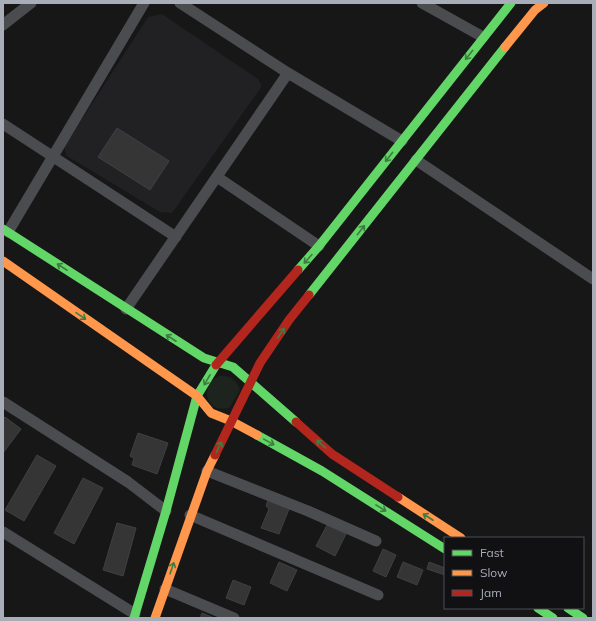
<svg xmlns="http://www.w3.org/2000/svg" width="596" height="621" font-family="Mulish,sans-serif">
<style>
.built{fill:#212123}
.green{fill:#1d241e}
.building{fill:#353536;stroke:#3f4043}
.lines{fill:none;stroke-linecap:round;stroke-linejoin:round}
.street{stroke:#4b4c50;stroke-width:11}
.fast{stroke:#63d668;stroke-width:9}
.slow{stroke:#ff974d;stroke-width:9}
.jam{stroke:#b3261e;stroke-width:9}
.oneway{stroke:#3e7d42}
</style>
<rect width="100%" height="100%" fill="#171717"/>
<path class="built" d="M162 14 258 79 262 86 172 213 160 212 67 156 64 147 148 17Z"/>
<path class="green" d="M219 376C230 375 237 380 240 390L229 408C205 414 199 385 219 376Z"/>
<path class="building" d="M117 128 169 161 150 190 98 157Z
M5 417 21 429 3 453V419Z
M138 433 168 443 157 474 132 465 134 458 130 456Z
M37 455 56 466 24 521 5 510Z
M83 478 103 488 74 544 54 533Z
M268 500 289 509 279 534 261 528 269 509 266 506Z
M117 523 136 528 123 576 103 570Z
M327 525 346 534 335 556 316 546Z
M383 549 396 555 386 577 373 571Z
M279 562 297 570 287 591 270 583Z
M403 562 423 570 417 585 397 577Z
M429 562 445 568V575L427 569Z
M233 580 251 587 244 605 226 598Z
M202 613 214 618H200Z"/>
<g class="lines">
<path class="street" d="M180 3 288 73 402 141
M422 3 483 37
M3 25 31 3
M3 124 176 237
M416 160 593 279
M217 177 319 246
M8 232 144 3
M126 309 288 73
M3 402 128 482 166 511
M207 471 308 511 376 541
M190 515 378 595
M3 532 135 614
M165 589 234 618"/>
<path class="fast" d="M3 229 204 358 233 367 296 422
M298 270 319 246 511 3
M309 295 505 47
M257 435 322 471 445 549
M538 608 553 618
M568 608 583 618
M134 618 166 511 197 396 216 365"/>
<path class="slow" d="M505 47 535 10 544 3
M3 261 197 396 211 413 231 421 257 435
M398 497 461 538
M155 618 207 471 215 455"/>
<path class="jam" d="M216 365 298 270
M296 422 332 454 398 497
M215 455 260 363 289 320 309 295"/>
</g>
<defs><path id="oneway-shaft" d="M-6 0H5M1.5-3L5.5 0L1.5 3" fill="none" stroke-width="1.6" stroke-linecap="round" stroke-linejoin="round"/></defs>
<g class="oneway">
<use href="#oneway-shaft" transform="translate(469 55) rotate(128)"/>
<use href="#oneway-shaft" transform="translate(389 157) rotate(128)"/>
<use href="#oneway-shaft" transform="translate(361 230) rotate(-52)"/>
<use href="#oneway-shaft" transform="translate(308 259) rotate(132)"/>
<use href="#oneway-shaft" transform="translate(62 267) rotate(-147)"/>
<use href="#oneway-shaft" transform="translate(81 316) rotate(35)"/>
<use href="#oneway-shaft" transform="translate(281 333) rotate(-56)"/>
<use href="#oneway-shaft" transform="translate(171 338) rotate(-147)"/>
<use href="#oneway-shaft" transform="translate(207 380) rotate(120)"/>
<use href="#oneway-shaft" transform="translate(269 442) rotate(29)"/>
<use href="#oneway-shaft" transform="translate(321 444) rotate(-139)"/>
<use href="#oneway-shaft" transform="translate(219 447) rotate(-64)"/>
<use href="#oneway-shaft" transform="translate(381 508) rotate(32)"/>
<use href="#oneway-shaft" transform="translate(428 517) rotate(-147)"/>
<use href="#oneway-shaft" transform="translate(172 568) rotate(-71)"/>
</g>
<rect width="596" height="621" fill="none" stroke="#a8adb8" stroke-width="8"/>
<rect x="444" y="537" width="140" height="72" fill="#111113" stroke="#4d4f55"/>
<rect x="452" y="550" width="20" height="6" fill="#63d668" stroke="#4d4f55"/>
<text x="480" y="557" font-size="12" fill="#a8adb8">Fast</text>
<rect x="452" y="570" width="20" height="6" fill="#ff974d" stroke="#4d4f55"/>
<text x="480" y="577" font-size="12" fill="#a8adb8">Slow</text>
<rect x="452" y="590" width="20" height="6" fill="#b3261e" stroke="#4d4f55"/>
<text x="480" y="597" font-size="12" fill="#a8adb8">Jam</text>
</svg>
